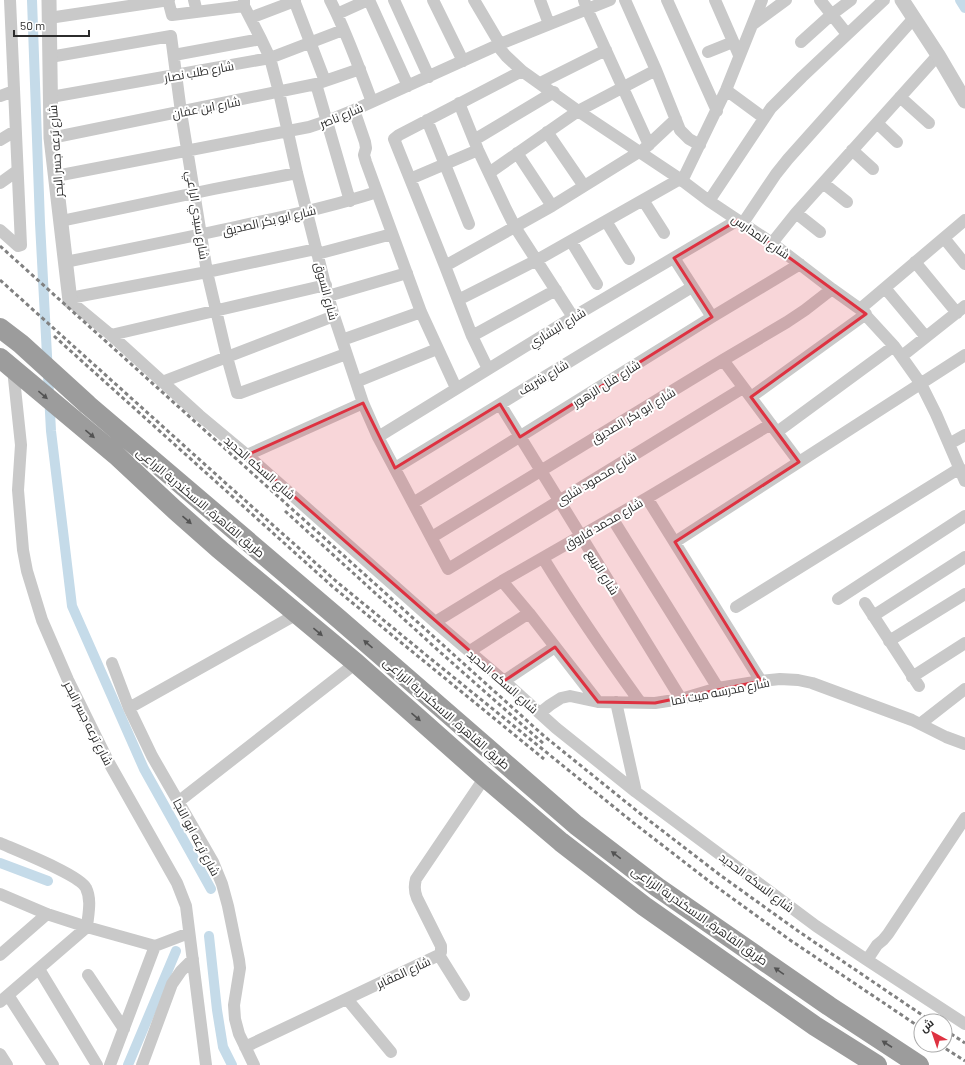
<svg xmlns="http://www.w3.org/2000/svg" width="965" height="1065" font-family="Barlow,Cairo,sans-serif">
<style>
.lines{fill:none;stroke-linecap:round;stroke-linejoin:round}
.canal{stroke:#c5dbe9;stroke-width:10}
.minor{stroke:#c9c9c9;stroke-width:12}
.tertiary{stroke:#c9c9c9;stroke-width:15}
.trunk{stroke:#9c9c9c;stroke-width:20}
.rail{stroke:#818181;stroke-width:3;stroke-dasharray:4 3;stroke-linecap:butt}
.oneway{fill:#535353}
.marked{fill:#de3241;fill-opacity:0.2;stroke:#de3241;stroke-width:3;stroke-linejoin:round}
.labels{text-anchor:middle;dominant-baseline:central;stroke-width:4;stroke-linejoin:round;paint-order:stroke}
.street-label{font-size:12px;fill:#2c2c2c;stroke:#fff}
</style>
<rect width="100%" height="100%" fill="#fff"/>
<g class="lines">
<path class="canal" d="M32 0 40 223 51 431 72 606 144 769 211 889
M960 0 965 8
M0 863 48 881
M209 936 217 1010 223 1047 232 1065
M128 1065 176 951"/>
<path class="minor" d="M168 0 172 15 244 6
M194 0 197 12
M244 0V6L261 39 270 58 279 92 297 173 328 296 334 316 363 403 378 437 448 569 743 388
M294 0 325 81
M330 0C347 33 359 68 372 102
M369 0 408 86
M394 0 429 77
M433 0 463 61
M474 0 500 44
M540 0 549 24
M584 0 587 9 649 145
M625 0 656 70 680 130 689 139 700 145
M667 0 717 111
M715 0 739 55
M820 0 847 34
M337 14 368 0
M49 18 169 0
M250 18 295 1
M752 25 786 0
M801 42 831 15 851 0
M497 45 506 56 522 71 578 111 680 179 709 201 772 243 832 289 860 309 894 346 921 384 936 414 965 481
M708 52 733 42
M174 55 261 39
M50 57 171 36 181 112 207 272 227 357 237 393H240L346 354
M540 83 606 50
M316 84 350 201
M726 90 764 118
M0 96 14 91
M51 97 270 58 343 30
M900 97 929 123
M459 103 478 150 505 207 515 227 573 317
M354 110 365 142 366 148 364 155 366 162 421 312 456 388
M427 120 469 224
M877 123 897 142
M547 132 584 186
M51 138 316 84 360 69
M0 140 15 131
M474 140 554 92
M644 149 676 119
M852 150 873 169
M517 153 552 206
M489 173 578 111 656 70
M56 176 309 127 327 121 354 110 500 44 610 0
M410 179 478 150
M682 181 726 90 762 0
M0 183 17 171
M823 183 847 202
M643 200 664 233
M709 201 771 108 802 77 884 0
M796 213 820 232
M61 221 214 189 297 173
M606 221 629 259
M743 223 776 174 788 159 914 18
M0 230 18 246 21 245 10 0
M944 238 965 264
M571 241 597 284
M772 243 796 213 938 55
M317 254 392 234
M674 258 712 317
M65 262C125 250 185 238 244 225 289 216 333 206 377 192
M915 262 957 313
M445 266 552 206 639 152
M885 288 926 337
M328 296 407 273
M70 298 207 272 316 249
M458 300 537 260 680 179
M70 301 111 335 199 415 247 455 435 622 504 681 556 728 636 792 816 926 867 960 965 1024
M860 309 965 220
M111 335 326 285
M472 336 556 290
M342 340 421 312
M902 356 965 306
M723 360 799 462
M13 369 21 445 18 490 23 550 27 571 42 620 68 680 108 761 177 883 186 906 206 1065
M488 369 472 336 445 266 394 139 399 135 522 71
M162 382 334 316
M356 382 437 349
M751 397 866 314
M500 404 681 699
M777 432 894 346
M378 437 573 317 738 220
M949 444 965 435
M247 455 363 403
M395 468 692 287
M647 498 761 681
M413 503 712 317 800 264
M612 518 718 688
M432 537 723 360 787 322 805 310 832 289
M675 542 965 355
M543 558C573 607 606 655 640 702
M502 581 529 613 598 702
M838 599 965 516
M865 603 919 686
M736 607 960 468
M873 616 965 557
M435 622 502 581 647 498 771 424
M889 641 965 594
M470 651 529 613
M112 663 129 708 152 756 213 862 222 884 228 906 239 960 240 968 234 1005 235 1019 239 1034 254 1065
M912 677 965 643
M504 681 555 647
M616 702 636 792
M129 708 297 614
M540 713 550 705 561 698 570 696 598 702 655 703 681 699 718 688 761 681 780 679 798 680 812 683 912 720 946 737 965 744
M920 724 965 689
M178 802 356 663
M0 843C16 850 80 875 86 888 92 900 88 915 87 927L0 1002
M0 894 47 914 87 927 155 946 189 933
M0 955 47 914
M439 955 464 995
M867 960 877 945 883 940 888 934 965 818
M39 969 97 1065
M88 975 124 1029
M8 995 53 1065
M347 999 391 1052
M245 1047 439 955 441 952V946L417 898C414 891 414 886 416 879L485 777
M0 1054 7 1065
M110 1065 155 946
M142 1065 172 984 181 971 193 959"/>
<path class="tertiary" d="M49 0 51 138 70 301
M902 0 938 55 965 101"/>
<path class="trunk" d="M0 328 21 344 88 405 339 619 576 825 657 887 829 1006 919 1065
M0 358 116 455 175 510 218 548 356 663 480 773 561 842 644 906 815 1026 877 1065"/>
<path class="rail" d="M0 246 544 736 642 815 720 875 798 931 931 1021
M0 280 230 487 337 582 431 659 635 824 714 885 790 940 921 1028
M54 336 333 587 544 759
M285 511 440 652 544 744
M945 1030 965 1043
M940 1045 965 1061"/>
</g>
<defs><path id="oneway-solid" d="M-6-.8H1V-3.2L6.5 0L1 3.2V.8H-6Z"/></defs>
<g class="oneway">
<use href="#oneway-solid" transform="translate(43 395) rotate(40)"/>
<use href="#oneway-solid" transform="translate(90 434) rotate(40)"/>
<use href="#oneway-solid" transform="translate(187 520) rotate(41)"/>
<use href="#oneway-solid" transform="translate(318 632) rotate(40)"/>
<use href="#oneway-solid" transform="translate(368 644) rotate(-139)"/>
<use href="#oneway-solid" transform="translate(416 717) rotate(41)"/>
<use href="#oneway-solid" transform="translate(616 855) rotate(-143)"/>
<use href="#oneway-solid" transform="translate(779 971) rotate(-145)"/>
<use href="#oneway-solid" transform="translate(887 1044) rotate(-147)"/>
</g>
<path class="marked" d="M738 220 866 314 751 397 799 462 675 542 761 681 655 703 598 702 555 647 504 681 247 455 363 403 395 468 500 404 520 437 712 317 674 258Z"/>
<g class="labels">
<g class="street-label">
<text transform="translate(199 71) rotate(-10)">شارع طلب نصار</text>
<text transform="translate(206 107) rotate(-11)">شارع ابن عفان</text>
<text transform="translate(341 115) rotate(-22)">شارع ناصر</text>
<text transform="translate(55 151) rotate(-94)">شارع ترعه جسر البحر</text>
<text transform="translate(198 215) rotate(81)">شارع سيدي الراعي</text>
<text transform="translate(269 220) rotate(-13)">شارع ابو بكر الصديق</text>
<text transform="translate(761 236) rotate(35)">شارع المدارس</text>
<text transform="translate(327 291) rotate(75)">شارع السوق</text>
<text transform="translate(557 327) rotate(-31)">شارع البشاري</text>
<text transform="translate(543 377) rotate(-31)">شارع شريف</text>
<text transform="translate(606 383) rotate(-32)">شارع فلل الزهور</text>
<text transform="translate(633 415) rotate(-31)">شارع ابو بكر الصديق</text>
<text transform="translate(260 467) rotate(41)">شارع السكه الحديد</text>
<text transform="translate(596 478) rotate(-31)">شارع محمود شلبى</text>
<text transform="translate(201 502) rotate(40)">طريق القاهرة, الاسكندرية الزراعى</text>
<text transform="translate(603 523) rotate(-30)">شارع محمد فاروق</text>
<text transform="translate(603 572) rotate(58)">شارع الربيع</text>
<text transform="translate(503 681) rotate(41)">شارع السكه الحديد</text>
<text transform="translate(720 691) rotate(-11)">شارع مدرسه ميت نما</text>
<text transform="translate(447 713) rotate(41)">طريق القاهرة, الاسكندرية الزراعى</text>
<text transform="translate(89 723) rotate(63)">شارع ترعه جسر البحر</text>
<text transform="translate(197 837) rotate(62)">شارع ترعه ابو النجا</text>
<text transform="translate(757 882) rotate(37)">شارع السكه الحديد</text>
<text transform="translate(700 915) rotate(35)">طريق القاهرة, الاسكندرية الزراعى</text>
<text transform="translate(403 972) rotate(-25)">شارع المقابر</text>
</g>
</g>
<g transform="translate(933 1033) rotate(320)"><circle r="19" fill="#ffffff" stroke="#ababab"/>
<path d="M0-3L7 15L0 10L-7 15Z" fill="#de3241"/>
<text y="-6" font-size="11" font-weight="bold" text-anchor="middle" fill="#2c2c2c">ش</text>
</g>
<path d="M14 30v6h75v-6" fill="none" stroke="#2c2c2c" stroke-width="2"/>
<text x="20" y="30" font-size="12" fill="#2c2c2c" stroke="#ffffff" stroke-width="3" paint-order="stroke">50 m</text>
</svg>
